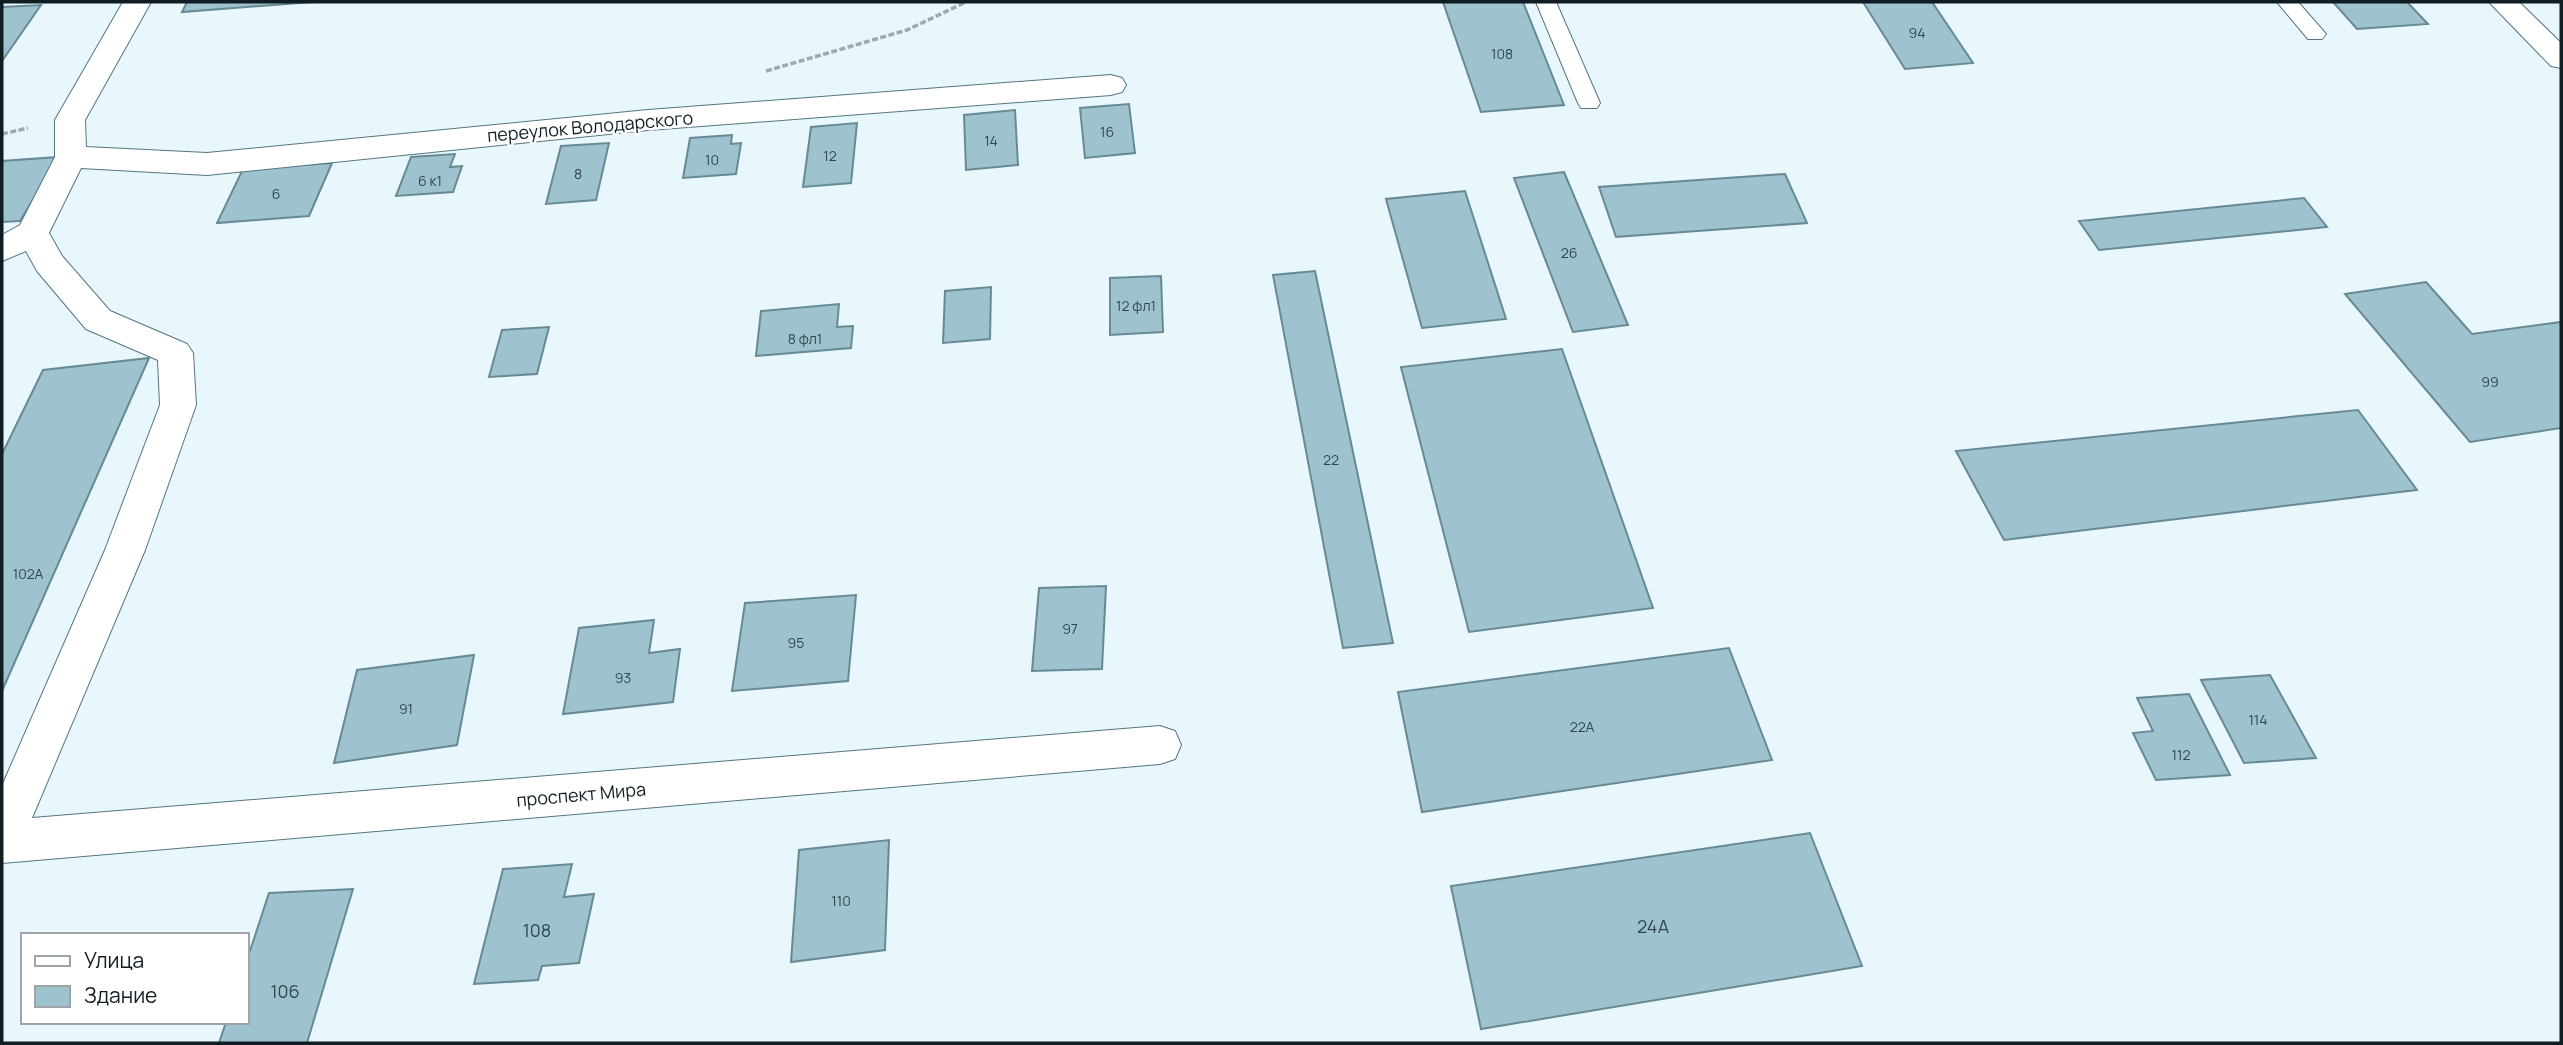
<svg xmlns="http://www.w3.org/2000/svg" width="2563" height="1045" font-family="Manrope,sans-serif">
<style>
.building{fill:#9ec2ce;stroke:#678a95;stroke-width:2}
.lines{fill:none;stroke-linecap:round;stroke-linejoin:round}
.service-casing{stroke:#547681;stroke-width:2}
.minor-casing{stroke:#547681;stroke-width:2}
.path{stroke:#9caaaf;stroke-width:3.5;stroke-dasharray:6 2.5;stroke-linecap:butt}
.service{fill:#fff;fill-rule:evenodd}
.minor{fill:#fff;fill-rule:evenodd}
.labels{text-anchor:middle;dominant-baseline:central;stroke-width:5;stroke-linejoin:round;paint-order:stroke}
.number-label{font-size:14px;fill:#34474e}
.street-label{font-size:18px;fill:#101e23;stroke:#fff}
.near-number-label{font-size:18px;fill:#34474e}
</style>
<rect width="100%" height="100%" fill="#e8f7fc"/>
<path class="building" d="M187 2H313L182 12Z
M1443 2H1523L1564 105 1481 112Z
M1863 2H1932L1973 63 1905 69Z
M2333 2H2407L2428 24 2357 29Z
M41 5 2 61V7Z
M1129 104 1135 153 1085 158 1080 108Z
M1015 110 1018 165 966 170 964 115Z
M857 123 851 183 803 187 811 127Z
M732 135 731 144 741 143 736 174 683 178 690 138Z
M609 143 596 200 546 204 561 146Z
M455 154 450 167 462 166 453 192 396 196 411 157Z
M59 157 20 221 2 222V161Z
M332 163 309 216 217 223 243 169Z
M1564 172 1628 325 1573 332 1514 178Z
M1785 174 1807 223 1616 237 1599 187Z
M1465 191 1506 319 1422 328 1386 199Z
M2304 198 2327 227 2099 250 2079 221Z
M1315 271 1393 643 1343 648 1273 275Z
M1161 276 1163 332 1110 335V278Z
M2426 282 2472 334 2561 322V428L2470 442 2345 294Z
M991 287 990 339 943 343 945 291Z
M839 304 837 327 853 326 851 348 756 356 761 311Z
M549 327 537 374 489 377 502 330Z
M1562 349 1653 608 1469 632 1401 367Z
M149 358 2 691V454L43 370Z
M2358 410 2417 490 2004 540 1956 451Z
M1106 586 1102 669 1032 671 1039 588Z
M856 595 848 681 732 691 745 603Z
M654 620 649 653 680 649 673 702 563 714 579 628Z
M1729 648 1772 760 1422 812 1398 692Z
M474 655 457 745 334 763 357 670Z
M2270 675 2316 758 2244 763 2201 680Z
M2189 694 2230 775 2156 780 2133 733 2153 731 2137 698Z
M1810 833 1862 966 1481 1029 1451 886Z
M889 840 885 950 791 962 799 850Z
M572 864 564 897 594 894 579 963 542 966 538 980 474 984 503 869Z
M353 889 307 1043H219L226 1022H247V960L269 893Z"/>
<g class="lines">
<g class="service-casing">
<path id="service" d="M1536 2H1556L1600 103 1597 108H1581L1578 103Z
M2277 2H2298L2326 34 2322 39H2308Z"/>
</g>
<g class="minor-casing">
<path id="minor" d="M123 2H151L85 120 86 147 207 153 648 110 1111 75 1122 78 1126 85 1122 92 1111 95 648 130 207 175 81 168 49 233 62 256 110 311 187 344 193 353 196 405 145 550 32 818 1160 726 1175 731 1181 745 1175 759 1160 764 2 863V786L105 550 160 405 158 360 86 329 37 271 26 251 2 261V235L20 225 55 157V120Z
M2489 2H2519L2561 43V68L2551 66Z"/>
</g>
<path class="path" d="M766 71 907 30 966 2
M2 134 28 128"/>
<use href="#service" class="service"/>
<use href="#minor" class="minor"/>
</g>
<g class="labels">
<g class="number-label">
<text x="1917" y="32">94</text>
<text x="1502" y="53">108</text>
<text x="1107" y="131">16</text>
<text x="991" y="140">14</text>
<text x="830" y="155">12</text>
<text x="712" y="159">10</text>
<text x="578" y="173">8</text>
<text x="430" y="180">6 к1</text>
<text x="276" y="193">6</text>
<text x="1569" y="252">26</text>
<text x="1136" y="305">12 фл1</text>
<text x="805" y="338">8 фл1</text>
<text x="2490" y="381">99</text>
<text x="1331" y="459">22</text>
<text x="28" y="573">102А</text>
<text x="1070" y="628">97</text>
<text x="796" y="642">95</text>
<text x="623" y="677">93</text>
<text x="406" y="708">91</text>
<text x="2258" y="719">114</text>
<text x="1582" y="726">22А</text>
<text x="2181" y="754">112</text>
<text x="841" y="900">110</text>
</g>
<g class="street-label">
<text transform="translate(590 126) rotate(-5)">переулок Володарского</text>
<text transform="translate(581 794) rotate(-5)">проспект Мира</text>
</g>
<g class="near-number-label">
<text x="1653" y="926">24А</text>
<text x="537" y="930">108</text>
<text x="285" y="991">106</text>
</g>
</g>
<rect width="2563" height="1045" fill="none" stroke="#101e23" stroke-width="7"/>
<rect x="21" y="933" width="228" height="91" fill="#ffffff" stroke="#9fa5a7" stroke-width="2"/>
<rect x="35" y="956" width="35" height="10" fill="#ffffff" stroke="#9fa5a7" stroke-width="2"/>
<text x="84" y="968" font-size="21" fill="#101e23">Улица</text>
<rect x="35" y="986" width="35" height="21" fill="#9ec2ce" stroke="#9fa5a7" stroke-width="2"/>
<text x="84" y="1003" font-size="21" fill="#101e23">Здание</text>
</svg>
